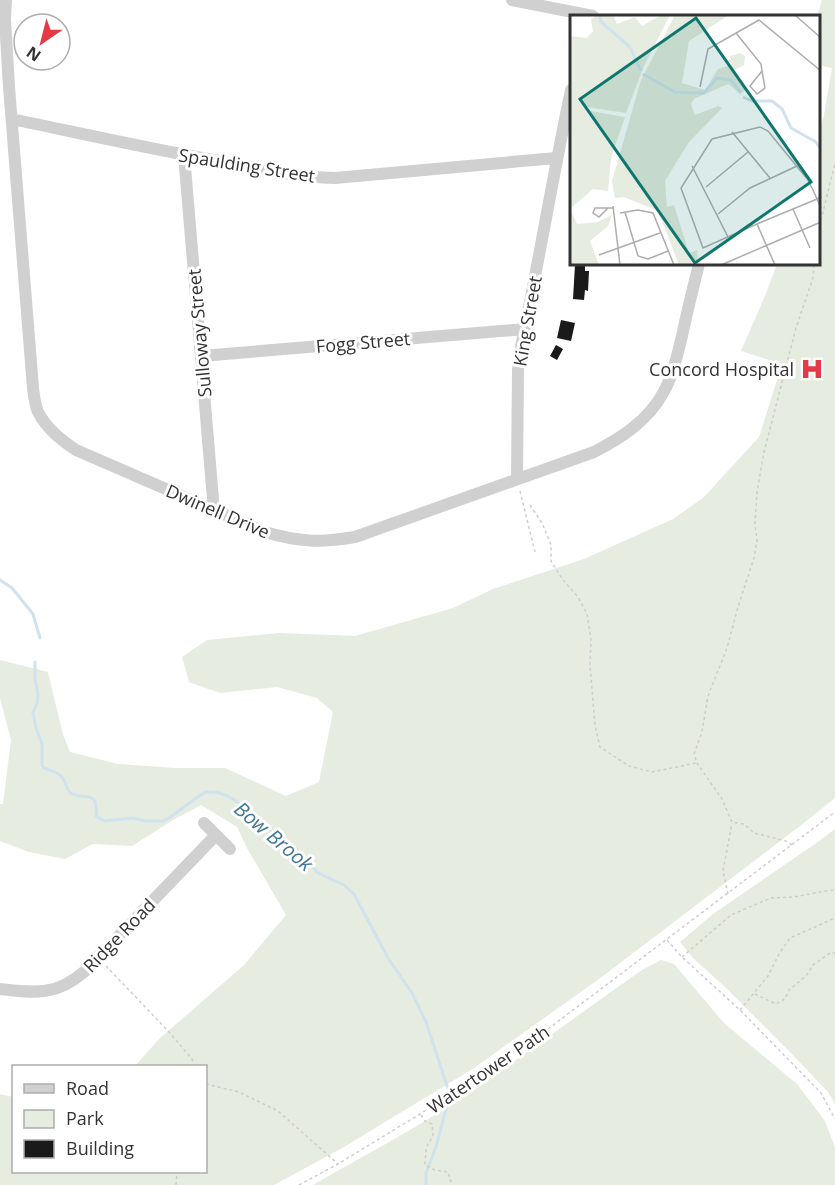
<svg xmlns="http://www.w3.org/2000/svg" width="835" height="1185" font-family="'Open Sans',sans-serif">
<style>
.green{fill:#e6ecdf}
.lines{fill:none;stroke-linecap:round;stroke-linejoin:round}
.stream{stroke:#cfe2ee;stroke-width:3}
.building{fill:#1a1a1a}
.path{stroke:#cdcdcd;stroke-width:1.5;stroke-dasharray:3 3;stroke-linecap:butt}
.minor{stroke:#d0d0d0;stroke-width:12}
.labels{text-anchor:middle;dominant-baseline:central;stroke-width:6;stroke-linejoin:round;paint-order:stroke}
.street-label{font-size:18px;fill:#333;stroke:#fff}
.poi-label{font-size:18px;fill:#333;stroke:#fff;text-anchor:end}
.water-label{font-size:20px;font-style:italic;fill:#3f7597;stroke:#fff}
.inset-river{fill:none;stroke:#cfe2ee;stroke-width:3}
.inset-road{fill:none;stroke:#adadad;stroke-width:1.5}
.view{fill:#0f766e;fill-opacity:0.15;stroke:#0f766e;stroke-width:3}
.inset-edge{fill:none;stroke:#333;stroke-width:3}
</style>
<rect width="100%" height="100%" fill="#fff"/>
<path class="green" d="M822 0H835V798L800 826 599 979 474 1068 344 1147 274 1185H0V1094L13 1097 14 1172H206V1066H135L159 1039 244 965 286 915 247 848 237 827 201 805 173 820 132 846 93 844 65 859 29 852 0 841V804H3L11 740 0 698V660L48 672 63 735 70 752 118 764 175 768H225L286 796 319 782 333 712 317 698 277 687 220 693 189 682 182 657 207 640 279 633 355 636 453 608 493 589 584 559 673 519 703 498 759 437 782 364 741 351 765 296 777 264H818L819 134 824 115 832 68 819 65 818 16H817Z
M835 829V1104L828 1092 788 1050 726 988 693 958 680 942 713 914 815 844Z
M661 960 674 964 724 1023 797 1084 825 1121 835 1147V1185H313C366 1154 421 1126 471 1092 528 1052 585 1010 642 970Z"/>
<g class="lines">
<path class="stream" d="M0 580 12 588 33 614 40 638
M35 662V679L38 695 37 703 33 713 36 728 42 744V765L44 768C50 770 57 772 62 777 66 781 66 791 72 794 79 798 96 793 96 806 97 810 96 813 96 816L104 821 133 818 145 821H163L169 818 199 796 206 792H216L228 796 245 807 267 828 297 849 318 873 344 885 354 894 388 958 412 993 426 1022 448 1089
M426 1185V1173L436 1147 446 1109"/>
</g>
<path class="building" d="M575 265H585V271H589L588 291 585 290 584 300 573 299Z
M561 320 575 323 571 341 557 338Z
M556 345 563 349 557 360 550 356Z"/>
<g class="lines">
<path class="path" d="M818 232 835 163
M520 491 535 552
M530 505 542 523 551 545V561L563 580 578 597 587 614 591 639 590 665 595 726 600 747 629 766 652 772 696 763
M792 845 786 841 754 833 744 824 732 822 722 799 697 763 694 754 702 732 708 696 727 648 738 607 754 558 757 541 755 524 757 492 764 452 796 328 813 278 814 264
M728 894 723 871 732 823
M667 940 682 957 740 1010 821 1093 835 1119
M682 957 731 915 771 898 794 897 825 891 835 890
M106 966 169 1032 192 1059 194 1066
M755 994 776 1004 785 999 789 990 806 976 813 965 830 953H835
M740 1010 768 976 779 954 790 938 835 918
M206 1084 239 1092 278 1111 338 1164
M421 1115 425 1121 432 1124 433 1136 426 1148 425 1165 435 1170 448 1172 452 1185
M176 1185 177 1172
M299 1185 338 1164 420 1114 548 1029 835 812"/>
<path class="minor" d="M6 0 5 19 9 87 33 388C34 396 35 405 38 412 47 429 61 440 76 450L265 532C299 542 320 543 355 537L594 452C621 438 648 421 663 393 673 376 677 356 682 336 687 312 693 288 699 264
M512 0 593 16
M12 119C79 133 146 148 213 160 254 168 294 177 335 178L556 158
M184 155 214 511
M201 356 525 329
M517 478 518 370 521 347C539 261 553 175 571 90
M204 823 230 849
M0 989C35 993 57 996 85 971L216 835"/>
</g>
<defs>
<g id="hospital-bare" transform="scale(1.8)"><path d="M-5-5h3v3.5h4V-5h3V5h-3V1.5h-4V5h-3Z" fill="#e63946" stroke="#fff" stroke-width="2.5" paint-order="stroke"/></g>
</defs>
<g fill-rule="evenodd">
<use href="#hospital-bare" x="812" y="369"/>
</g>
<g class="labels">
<g class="street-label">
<text transform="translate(247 165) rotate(9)">Spaulding Street</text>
<text transform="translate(527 321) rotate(-80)">King Street</text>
<text transform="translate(199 333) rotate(-95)">Sulloway Street</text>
<text transform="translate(363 342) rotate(-5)">Fogg Street</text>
<text transform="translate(218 511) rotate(23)">Dwinell Drive</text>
<text transform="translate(119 935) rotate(-46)">Ridge Road</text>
<text transform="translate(488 1069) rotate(-34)">Watertower Path</text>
</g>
<g class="poi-label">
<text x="794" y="369">Concord Hospital</text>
</g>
<g class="water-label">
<text transform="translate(274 836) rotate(40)">Bow Brook</text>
</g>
</g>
<g transform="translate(570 15)">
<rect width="250" height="250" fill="#fff"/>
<path d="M29 0H43L47 9 65 2 72 11 91 0H100L74 51 56 98 17 92 2 80 20 96 55 102 41 143 38 176 23 174 0 194 7 209 28 207 42 200 38 211 20 226 29 250H0V21L16 23 23 17 21 4ZM105 0H159L119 26 112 68 135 75 148 54 161 50 160 41 170 38 175 41 174 50 162 56 177 75 169 78 158 69 124 84 121 89 125 100 148 91 152 93 119 127 95 166 97 192 104 190 119 238 127 235 128 250H109L88 196 54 182 45 183 42 166 71 65Z" fill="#e6ecdf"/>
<path class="inset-river" d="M30 0 31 7 60 32 71 56M73 59 105 77 134 78 147 63 161 65 171 78M173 82 182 86H202L212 94 221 113 246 127 251 135"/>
<path class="inset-road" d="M225 0 251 23M166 18 191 49 192 56 180 71 187 79 195 73 192 56M130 72 138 34 189 5 251 56M162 117 200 163M122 151 158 222M136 172 178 137M251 182 247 184 187 209 133 233 111 173 142 124 190 112 198 116 238 165 243 175 251 193M43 191 50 250M38 193 29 202 23 198 25 193H43M223 194 240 233M55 197 68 241 78 244 98 236M50 198 68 195 83 198 104 250M148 199 180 173 227 151M187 209 205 250M29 240 90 218M151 250 251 207"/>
<path class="view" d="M126 3 241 167 125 248 10 84Z"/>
<rect width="250" height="250" class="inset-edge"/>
</g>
<rect x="12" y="1065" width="195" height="108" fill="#ffffff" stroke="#adadad" stroke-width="1.5"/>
<rect x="24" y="1084" width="30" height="9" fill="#d0d0d0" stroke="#adadad" stroke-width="1.5"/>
<text x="66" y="1095" font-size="18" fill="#333333">Road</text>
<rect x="24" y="1110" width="30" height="18" fill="#e6ecdf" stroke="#adadad" stroke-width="1.5"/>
<text x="66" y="1125" font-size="18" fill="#333333">Park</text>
<rect x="24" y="1140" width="30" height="18" fill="#1a1a1a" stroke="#adadad" stroke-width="1.5"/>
<text x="66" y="1155" font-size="18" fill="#333333">Building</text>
<g transform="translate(42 42) rotate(215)"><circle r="28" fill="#ffffff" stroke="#adadad" stroke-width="1.5"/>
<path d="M0-4.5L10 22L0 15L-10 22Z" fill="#e63946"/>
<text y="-9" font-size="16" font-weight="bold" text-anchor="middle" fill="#333333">N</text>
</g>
</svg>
